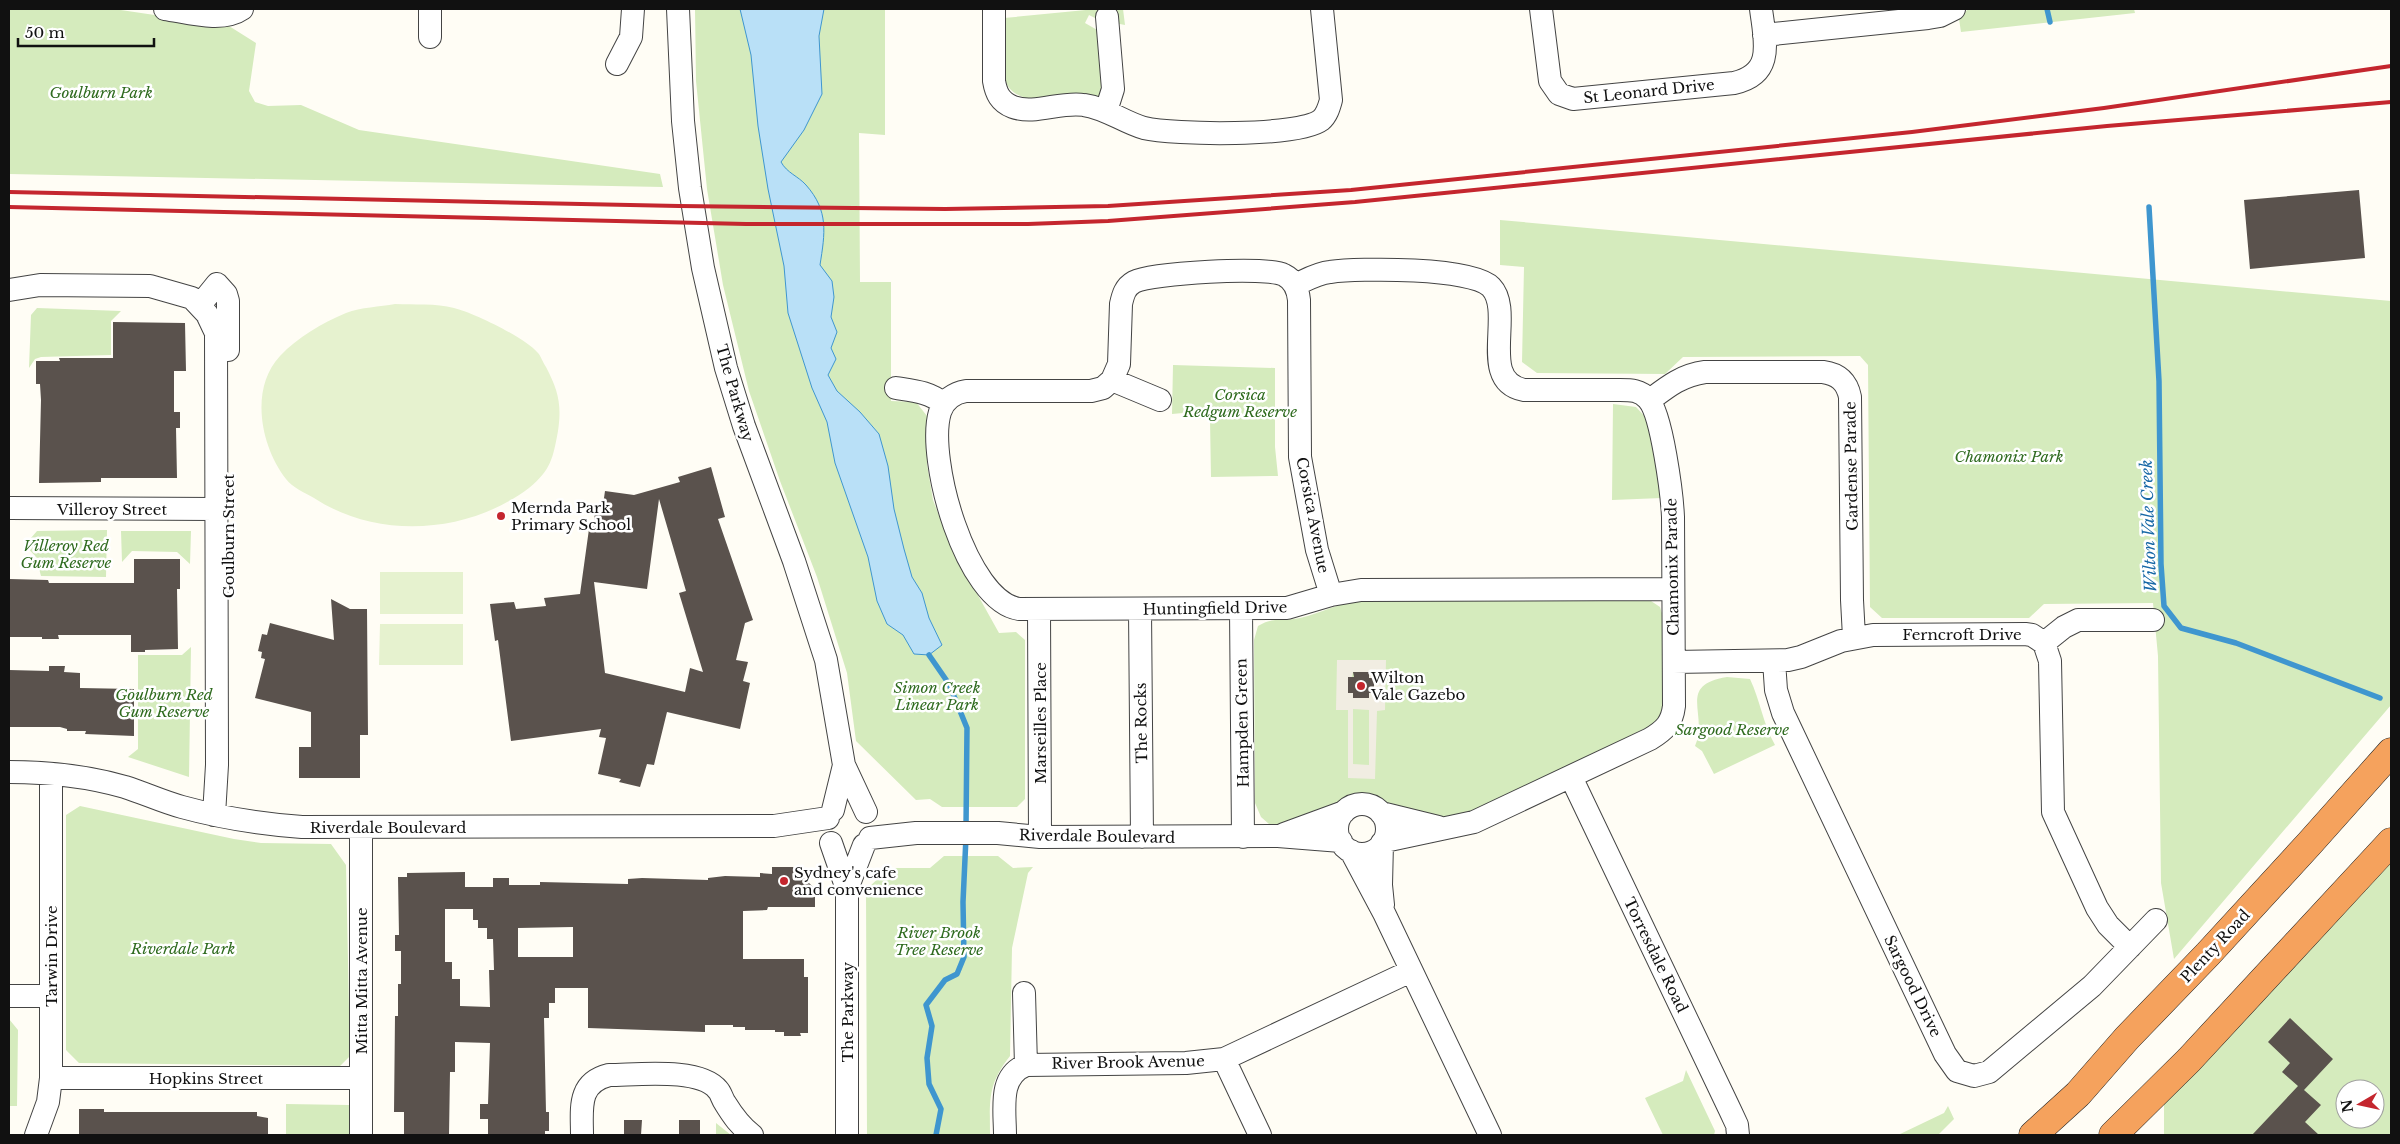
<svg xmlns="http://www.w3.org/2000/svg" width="2400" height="1144" font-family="'Libre Baskerville',serif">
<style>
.green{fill:#d5ebbd;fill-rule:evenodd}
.pitch{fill:#e6f2cf}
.plaza{fill:#f1ede2;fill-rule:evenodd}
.water{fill:#b9e0f7;stroke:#3f96cf}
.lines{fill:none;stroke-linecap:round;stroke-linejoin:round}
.stream{stroke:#3f96cf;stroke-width:5.5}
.building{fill:#5a524d;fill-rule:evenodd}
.minor-casing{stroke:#444;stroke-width:24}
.highway-casing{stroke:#222;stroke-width:29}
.minor{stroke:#fff;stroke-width:22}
.highway{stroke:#f5a25d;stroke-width:28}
.rail{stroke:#c4262e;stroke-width:4}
.poi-dot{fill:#c4262e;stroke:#fff;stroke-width:2}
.labels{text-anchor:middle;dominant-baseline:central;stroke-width:5;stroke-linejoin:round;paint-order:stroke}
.street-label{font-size:15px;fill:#111;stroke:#fff}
.park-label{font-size:15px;font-style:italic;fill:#2f6b1f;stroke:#fff}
.poi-label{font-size:15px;fill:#111;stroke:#fff;text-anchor:start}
.water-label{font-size:16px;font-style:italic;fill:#1768a6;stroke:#fff}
</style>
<rect width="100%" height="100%" fill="#fffdf5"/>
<path class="green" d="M9 9H114L229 26 256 43 249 91 255 102 268 106 301 105 359 130 660 174 663 187 9 174Z
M695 9H885V135L859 133 860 282H891V401L916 402 927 416V464L933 500 951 547 999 633 1016 632 1025 640V799L1017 807H942L930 799 916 800 856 741 847 673 817 577 780 481 749 391 723 285 707 189 696 81Z
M1096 9H1123L1125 25 1099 20 1089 15 1085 23 1099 31 1104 79 1099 101C1074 101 1012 110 1005 79 1000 61 1004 37 1004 18Z
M1968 9H2134L2135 13 1961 32 1959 19Z
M1500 220 2391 301V705L2174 959 2161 883 2158 656 2153 603 2044 604 2029 618H1882L1870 607 1868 365 1860 356 1683 357 1665 374 1537 373 1522 362 1524 267 1500 265Z
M37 308 121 311 111 321V355L41 357 35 359 29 368 31 315Z
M1173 365 1275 368V447L1278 476 1211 477 1210 419 1188 418 1183 413 1172 414Z
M1613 404 1636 407 1649 421 1662 498 1612 500Z
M107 530 106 577 41 576 36 557 25 545 37 531Z
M121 531H191L190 564 177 552 132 551 122 562Z
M1648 599 1660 607 1665 623 1664 712 1656 723 1482 809 1444 819 1397 810 1367 793 1349 798 1300 821 1282 827 1269 824 1261 817 1255 803 1254 640 1258 626C1274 616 1283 622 1300 618 1321 613 1339 603 1360 600Z
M191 647 189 777 128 757 138 749V655H182Z
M1727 677 1750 679C1760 700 1763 724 1775 745L1714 774 1702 751 1695 746C1709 714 1676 685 1727 677Z
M80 806 234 839 261 843 331 844 346 865 350 1056 340 1066 79 1063 66 1050V815Z
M2391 851V1135H2164V1102ZM2345 1089H2375V1119H2345Z
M944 856H998L1013 868 1033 867 1028 873 1012 948 1010 1056C987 1085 990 1101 990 1135H867L866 890 889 868H930Z
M9 1019 18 1030 17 1106H9Z
M1686 1070 1715 1131 1714 1135H1663L1645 1098 1683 1081Z
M286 1104 349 1105 350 1135H286Z
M1948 1106 1954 1119 1938 1135H1898L1944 1113Z
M716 1123 731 1135H716Z"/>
<path class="pitch" d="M395 304C414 305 436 303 454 308 474 313 524 337 538 353 541 356 543 363 546 367 558 390 562 404 558 431 553 458 551 470 529 488 468 534 378 540 314 498 305 493 292 487 286 479 261 447 249 389 280 356 298 337 322 323 346 313 361 307 380 307 395 304Z
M380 572H463V614H380Z
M380 624H463V665H379Z"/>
<path class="plaza" d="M1337 660H1386L1385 710 1377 711 1375 779 1348 778V710H1336ZM1353 672H1369V678H1374V693H1369V698H1354L1353 693H1348ZM1353 709 1369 710V765L1353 764Z"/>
<path class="water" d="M740 9H824L819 36 822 94 804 130 781 162C787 173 798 176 806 185 829 211 825 233 820 265L832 281 834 297 831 317 837 332 831 348 836 359 828 375 837 391 860 412 879 434 888 466 894 509 904 549 912 577 922 593 929 618 942 645 929 655 914 654 903 635 887 624 877 601 868 557 835 463 827 422 812 388 788 313 784 266 768 189 758 126 751 55Z"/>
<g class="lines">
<path class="stream" d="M2047 9 2050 22
M2149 207 2159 381 2161 564 2164 606 2181 628 2236 643 2380 698
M929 655 949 684 967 728 966 828
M936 1135 941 1109 929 1084 927 1058 932 1026 926 1005 945 980 957 974 964 957 963 902 966 837"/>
</g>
<path class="building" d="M2359 190 2365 258 2250 269 2244 200Z
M113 322 185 323 186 371H174V412H180V428H176L177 478H101V482L39 483 41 400 40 384H36V361H60L59 358H113Z
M711 467 725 517 718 519 753 620 745 623 736 660 748 662 743 681 750 683 740 729 667 712 654 765 647 764 640 787 619 782 621 779 598 774 606 738 599 737 601 729 511 741 498 640 495 641 490 604 514 602 516 609 546 606 544 598 580 594 589 529 593 530 595 511 602 512 605 491 634 495 680 482 678 477ZM659 499 686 591 679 593 703 672 690 668 685 692 605 673 594 582 647 589Z
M134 559H180V589H177L178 649 145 650V652H131V635H58L59 639H42V637H9V579L48 580 49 583H134Z
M331 599 350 609H367L368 735H360V778H299V747H311V712L255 698 265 659 261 658 262 652 258 651 262 634 267 635 270 623 334 640Z
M49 666H65L64 672 80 673V688L134 689V736L85 734 86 731H67V729L60 727H9V670L49 671Z
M1353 672H1369V678H1374V693H1369V698H1353V693H1348V677H1354Z
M772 867H793L815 889V907H768L767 910 743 911V959H804V977H808V1033H800L801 1036H784V1032H775V1030H745V1027H733V1025H705V1032L588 1028V988H555V1003H549V1018H544L546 1112H549V1131H545V1135H488V1119H480V1104H488L490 1043 455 1042V1072H450L449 1135H404V1112H394L395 1016H398V984H401V951H395V935H399L398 877H407V873L465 872V887H493V878H509V885H540V882L628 884V879L642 878 708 880V878L725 876 760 877V873L772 874ZM445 909H473V920H478V928H487V939H493L494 970H489L490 1007 460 1006V979H452V962H445ZM573 927V957H518V928Z
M2290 1018 2333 1059 2304 1090 2321 1105 2305 1122 2319 1135H2252L2298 1086 2282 1072 2290 1063 2268 1042Z
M79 1109H104V1112H257V1116L268 1118V1135H79Z
M624 1120H642L641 1135H624Z
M679 1120H700V1135H679Z"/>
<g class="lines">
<g class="minor-casing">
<path id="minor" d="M165 9C187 12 222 23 242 9
M678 9 683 121 690 188 703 268 726 368 744 426 794 561 826 660 844 765 866 812
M994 9V81C996 93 1000 102 1013 107 1035 115 1061 101 1084 105 1106 108 1123 122 1144 128 1173 135 1299 137 1321 120 1327 115 1329 107 1331 100L1322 9
M1541 9 1550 81 1559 94 1573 99 1734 83C1775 74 1765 41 1761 9
M1764 35 1928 18 1940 16 1954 9
M430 37V9
M617 64 631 37 633 9
M1106 111 1113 89 1107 17
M1295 285C1306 280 1318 273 1330 272 1359 268 1472 267 1491 287 1515 312 1477 381 1524 390H1620C1631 390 1640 390 1648 399 1662 414 1672 495 1673 517L1674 706C1672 723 1665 730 1650 739L1474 822 1385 841
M9 290 40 285 150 286 192 298 207 314 216 333 217 765 214 815
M200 305 217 284 226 294 228 301V350
M1112 380 1119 364 1121 304C1123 295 1125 287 1134 282 1152 273 1267 266 1284 275 1294 280 1298 290 1299 300L1300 457 1317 550 1331 595
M896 388C915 391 929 392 944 404
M1160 400 1112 380 1103 388 1091 391H966C954 393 944 400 940 412 926 458 966 601 1019 609L1287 608 1331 595 1361 590 1673 589
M1650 400C1667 387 1682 375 1705 372H1823C1838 374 1847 382 1850 397L1852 600 1854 637
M9 508 216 509
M1039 610 1040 837
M1140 610 1142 837
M1241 610 1243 837
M2044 643 2064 627 2078 620H2153
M1774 661 1776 690 1783 713 1945 1054 1957 1071 1974 1076 1989 1072 2092 986 2156 920
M1674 662 1788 660 1801 657 1841 641 1873 635 2025 634 2032 635 2044 643 2050 661 2053 812 2097 908 2108 925 2130 947
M9 772C48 772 87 776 125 787 144 793 163 802 182 807 222 818 261 824 302 827L774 826 828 818
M1571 777 1730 1110 1737 1125 1738 1135
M1337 829a25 25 0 1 1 50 0a25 25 0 1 1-50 0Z
M833 810 844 765
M1381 813 1438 827
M1284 834 1344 812
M870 838 916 833H998L1040 837 1278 836 1341 841
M831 843 847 889V1135
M1382 843 1381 885 1383 905
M1351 851 1384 913 1490 1135
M847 889 864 845
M1024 993 1026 1065
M9 996H51
M1224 1059 1260 1135
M51 1078H361
M36 1135 48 1102 51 1078V774
M361 1135V827
M582 1135C582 1109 577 1083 609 1075 636 1075 700 1067 718 1090 721 1093 722 1099 725 1103 733 1116 740 1126 752 1135
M1005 1135C1005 1109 998 1076 1026 1065L1186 1063 1224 1059 1411 971"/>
</g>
<g class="highway-casing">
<path id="highway" d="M2033 1135 2078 1094 2127 1038 2208 954 2309 844 2391 752
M2113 1135 2189 1060 2391 842"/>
</g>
<use href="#minor" class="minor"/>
<use href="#highway" class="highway"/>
<path class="rail" d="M9 192 679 206 945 209 1108 206 1351 190 1912 132 2104 108 2391 66
M9 207 746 224H1028L1108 221 1355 202 2107 126 2391 102"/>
</g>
<g class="poi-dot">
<circle cx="501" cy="516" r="5"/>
<circle cx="1361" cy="686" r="5"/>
<circle cx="784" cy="881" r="5"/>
</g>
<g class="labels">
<g class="street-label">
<text transform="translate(1649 91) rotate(-6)">St Leonard Drive</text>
<text transform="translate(735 393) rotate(74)">The Parkway</text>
<text transform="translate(1851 466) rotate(-91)">Gardense Parade</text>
<text x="112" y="509">Villeroy Street</text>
<text transform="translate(1313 515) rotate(79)">Corsica Avenue</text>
<text transform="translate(228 536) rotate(-90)">Goulburn Street</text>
<text transform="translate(1672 567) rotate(-91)">Chamonix Parade</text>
<text transform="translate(1215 608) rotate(-1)">Huntingfield Drive</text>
<text x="1962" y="634">Ferncroft Drive</text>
<text transform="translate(1040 723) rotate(-90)">Marseilles Place</text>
<text transform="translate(1141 723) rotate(-91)">The Rocks</text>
<text transform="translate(1242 723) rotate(-91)">Hampden Green</text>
<text x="388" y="827">Riverdale Boulevard</text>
<text transform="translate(1097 836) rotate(1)">Riverdale Boulevard</text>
<text transform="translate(2215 946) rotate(-47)">Plenty Road</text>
<text transform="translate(1656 955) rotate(64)">Torresdale Road</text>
<text transform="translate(51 956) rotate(-90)">Tarwin Drive</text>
<text transform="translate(361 981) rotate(-90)">Mitta Mitta Avenue</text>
<text transform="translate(1913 986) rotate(64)">Sargood Drive</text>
<text transform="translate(847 1012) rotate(-90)">The Parkway</text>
<text transform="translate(1128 1062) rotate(-1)">River Brook Avenue</text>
<text x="206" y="1078">Hopkins Street</text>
</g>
<g class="park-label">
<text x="101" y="92">Goulburn Park</text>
<text x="1240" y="394">Corsica<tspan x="1240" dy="17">Redgum Reserve</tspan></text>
<text x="2009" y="456">Chamonix Park</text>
<text x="66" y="545">Villeroy Red<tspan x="66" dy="17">Gum Reserve</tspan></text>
<text x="937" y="687">Simon Creek<tspan x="937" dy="17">Linear Park</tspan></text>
<text x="164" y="694">Goulburn Red<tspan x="164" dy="17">Gum Reserve</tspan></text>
<text x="1732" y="729">Sargood Reserve</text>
<text x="939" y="932">River Brook<tspan x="939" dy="17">Tree Reserve</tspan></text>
<text x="183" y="948">Riverdale Park</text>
</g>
<g class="poi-label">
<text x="511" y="507">Mernda Park<tspan x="511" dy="17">Primary School</tspan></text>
<text x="1371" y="677">Wilton<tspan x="1371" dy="17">Vale Gazebo</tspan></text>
<text x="794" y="872">Sydney's cafe<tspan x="794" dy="17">and convenience</tspan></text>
</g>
<g class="water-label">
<text transform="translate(2148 526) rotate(-92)">Wilton Vale Creek</text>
</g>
</g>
<rect width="2400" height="1144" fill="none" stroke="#111111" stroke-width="20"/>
<g transform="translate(2360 1104) rotate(261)"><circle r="24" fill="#ffffff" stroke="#a0a0a0"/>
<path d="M0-4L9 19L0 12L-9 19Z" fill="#c4262e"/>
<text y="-8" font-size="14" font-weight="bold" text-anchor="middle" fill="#111111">N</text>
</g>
<path d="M18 38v8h136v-8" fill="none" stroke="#111111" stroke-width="2.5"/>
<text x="25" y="38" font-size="15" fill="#111111" stroke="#ffffff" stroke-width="4" paint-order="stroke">50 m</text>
</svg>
